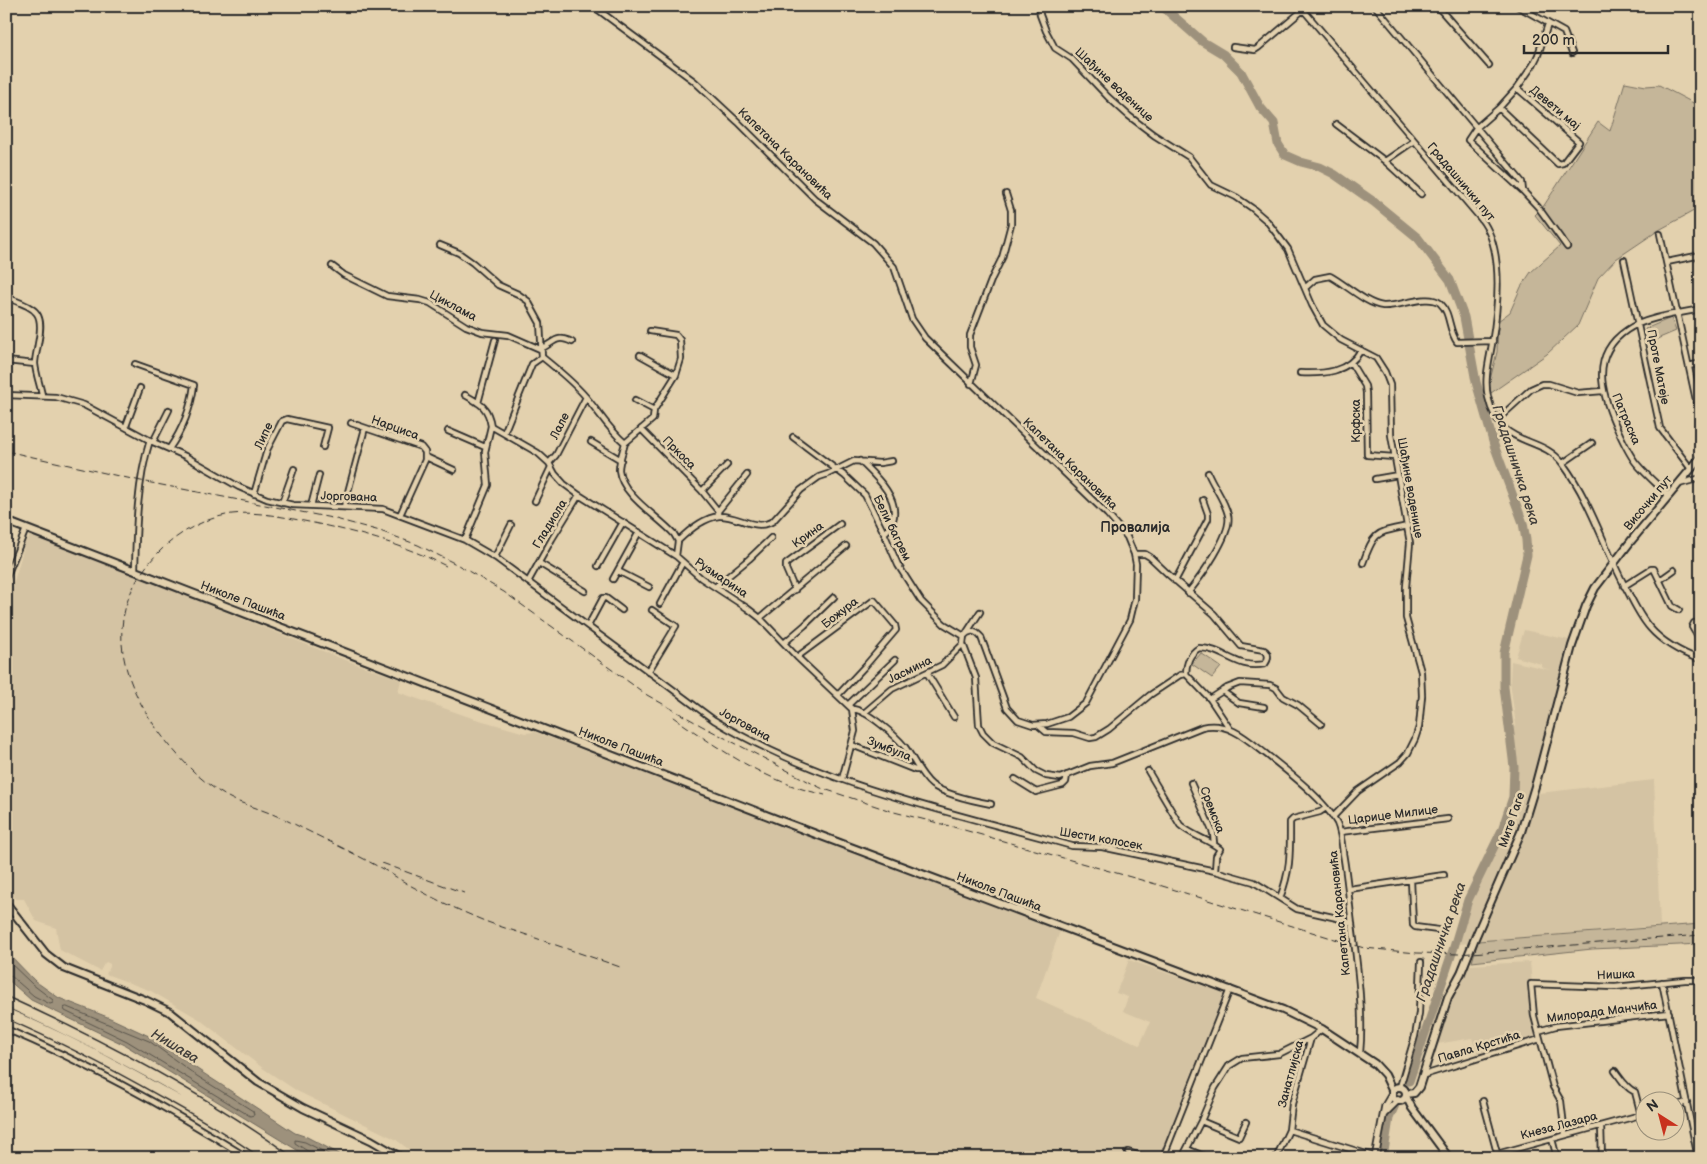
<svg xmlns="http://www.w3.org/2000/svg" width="1707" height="1164" font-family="'Balsamiq Sans',sans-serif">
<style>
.built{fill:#d4c3a3}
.green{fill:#c5b699;stroke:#787062}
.water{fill:#9d917c;stroke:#6f685c}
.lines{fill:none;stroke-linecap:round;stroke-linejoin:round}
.shore{stroke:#59544b;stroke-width:1}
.river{stroke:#9d917c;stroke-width:9}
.minor-casing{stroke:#2b2b2b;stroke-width:8}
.tertiary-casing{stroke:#2b2b2b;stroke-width:9}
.secondary-casing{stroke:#2b2b2b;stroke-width:10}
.motorway-casing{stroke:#2b2b2b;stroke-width:12}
.minor{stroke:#e3d1ae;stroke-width:4.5}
.tertiary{stroke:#e3d1ae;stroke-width:5.5}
.secondary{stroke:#e3d1ae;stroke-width:6}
.motorway{stroke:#e3d1ae;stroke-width:9}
.rail{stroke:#2b2b2b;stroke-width:1;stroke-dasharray:8 4;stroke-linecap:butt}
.labels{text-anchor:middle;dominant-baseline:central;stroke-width:5;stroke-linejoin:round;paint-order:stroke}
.street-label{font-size:12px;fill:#2b2b2b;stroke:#e3d1ae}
.water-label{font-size:14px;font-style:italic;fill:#423f3b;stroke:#e3d1ae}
.neighbourhood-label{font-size:14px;font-weight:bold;fill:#2b2b2b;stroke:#e3d1ae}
</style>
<rect width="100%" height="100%" fill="#e3d1ae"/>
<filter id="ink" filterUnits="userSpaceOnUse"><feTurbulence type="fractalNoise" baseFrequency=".02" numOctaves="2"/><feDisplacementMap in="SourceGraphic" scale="10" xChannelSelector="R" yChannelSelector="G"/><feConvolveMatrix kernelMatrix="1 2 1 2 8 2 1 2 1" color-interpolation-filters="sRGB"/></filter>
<g filter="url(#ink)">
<path class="built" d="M34 535 340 658 401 680 398 692 469 717 525 733 535 732 1060 931 1036 998 1140 1045 1150 1022 1123 1011 1128 997 1116 993 1129 960 1227 994 1197 1071 1193 1069 1163 1158H420L395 1139 297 1091 264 1069 199 1019 151 991 106 974 110 967V964L106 962 104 964 100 971 60 950 56 928 36 921 24 899H16L11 893 6 878V602L15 578 25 543 30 536Z
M1524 630 1569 640 1560 673 1549 734 1531 799 1492 897 1469 943 1459 944 1468 907 1476 889 1501 842 1513 810 1516 787 1515 755 1511 728 1516 726 1510 681 1511 661 1550 670 1541 667V664L1516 657Z
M1654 780 1660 926 1478 941 1539 793Z
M1530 962 1537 1038 1478 1056 1472 1038 1437 1044 1448 1001 1469 965Z"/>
<path class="green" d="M1625 82 1646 86 1659 85 1701 107V207L1659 230 1616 259 1598 278 1578 325 1547 354 1491 393 1489 384 1497 352 1498 321 1510 312 1521 287 1531 272 1560 246 1535 215 1543 207 1598 122 1610 131Z
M1671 318 1676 331 1650 342 1645 329Z
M1201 653 1221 667 1212 678 1192 664Z
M1701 924V944L1592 949 1472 962 1478 941Z"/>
<path class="water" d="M6 951 35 981 59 998 110 1018 151 1037 200 1071 295 1133 307 1137 347 1158H310L125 1045 31 1000 6 978Z"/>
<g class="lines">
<path class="shore" d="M6 959 32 984 53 1000V1003L50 1004 34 996 11 976 6 975
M67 1007 149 1041 197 1076 253 1111 254 1115 250 1116 127 1041 65 1011 64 1008Z
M311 1158 309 1152 295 1143V1140L305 1142 336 1158"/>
<path class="river" d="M1162 6 1203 42 1223 54 1241 72 1260 107 1274 123 1278 144 1285 155 1301 162 1320 167 1334 174 1374 202 1418 238 1450 280 1464 317 1476 382 1494 445 1523 523 1526 540 1527 555 1504 653V687L1514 767 1513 797 1502 830 1468 900 1454 947 1409 1081
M1383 1158 1389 1118 1395 1105"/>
<g class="minor-casing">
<path id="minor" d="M593 6 694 81 738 122 815 199 873 243 894 267 912 319 925 338 1107 514 1127 537 1134 554 1136 564 1135 599 1130 620 1086 703 1068 717 1047 724 1033 725 1018 720 1007 708 981 637C976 631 970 629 964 636L963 644 976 678 979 725 983 733 993 743 1022 757 1036 771 1046 776 1060 778 1090 766 1112 763 1202 727C1228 721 1247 739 1266 754 1288 772 1323 798 1337 823 1341 832 1342 843 1343 853 1347 876 1349 900 1352 924 1357 964 1364 1013 1360 1053
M1039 6 1040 15 1046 31 1055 48 1072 59 1108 97 1129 116 1154 135 1189 157 1211 185 1236 197 1252 208 1267 221 1288 249 1312 305 1323 325 1341 340 1376 358 1385 372 1390 385 1391 435 1410 543 1406 587V618L1421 672 1422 696 1419 727 1415 739 1408 753 1400 762 1358 791 1333 817
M1300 6 1481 219C1505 249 1498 308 1492 344 1489 362 1484 379 1488 397 1500 450 1540 433 1563 464 1592 503 1605 551 1628 592 1634 604 1641 618 1650 628 1663 643 1682 653 1701 660
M1375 6 1522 182 1523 191 1538 207 1567 247
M1437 6 1489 65
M1517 6 1564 32 1572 53
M1233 47 1255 50 1258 48 1303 10
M1499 108 1558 164 1563 163 1579 142 1517 88
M1336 124 1385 161 1421 194
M1385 161 1414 141
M1523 191 1468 140 1476 128 1499 108 1517 88 1533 65 1538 55 1548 24
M1660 234 1696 400 1701 411
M440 245 459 253 473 263 498 285 518 294 528 301 540 323 542 357C557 369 572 381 585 396 599 412 608 429 625 443 623 451 619 461 619 470 622 496 658 516 674 534L678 541 676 556 701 578 747 608 760 618 797 657 852 709 855 731 842 779
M1624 260 1660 428 1691 469
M1667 262 1701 255
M332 266 344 275 387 296 420 300 430 303 466 326 482 332 508 335 540 349C555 343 555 334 572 342
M1305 288 1315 279 1330 276C1345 284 1366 304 1383 306 1400 307 1428 293 1440 303 1451 313 1448 330 1457 342L1493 341
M6 297C36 309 45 310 38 344 37 351 35 358 35 364 36 374 40 385 42 395
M650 331 676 335 680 340 681 359 676 375
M6 361 35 364
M1351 363 1365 386 1366 393 1367 455 1394 457
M135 364 194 385C191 409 183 429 169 449
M1689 366 1701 363
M1300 373C1324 374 1348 373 1361 350
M971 384 976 365 970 347V335L992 278 1002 258 1011 224V210L1006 194
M6 395 56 397 84 405 153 442 185 456 239 487 267 499 293 505 383 509 465 540 496 558 714 720C816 782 933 808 1047 839L1072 846 1102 847 1215 871 1254 882 1297 909 1337 918 1352 924
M465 395C481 404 488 407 491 426L538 453 549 463 555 474 564 484 579 495 676 556
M635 400 654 410
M478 403 495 340
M1497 420 1531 389 1542 384H1549L1578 393 1603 391
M351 423 421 447 425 452V460L400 515
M126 426 140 388
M641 429 702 491 718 511V516
M448 431 485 447
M504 433 532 364 542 357
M793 437 845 476 865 495 884 533 898 565 921 601 944 624 964 636
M153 442 169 410
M591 442 621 460
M625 443 653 419 654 410 676 375 640 355
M426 457 454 470
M860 461C874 475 900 497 893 520 891 526 889 530 884 533
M549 463 556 455 586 397
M1563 463 1592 443
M1375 479 1398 475
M1679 484 1701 478
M702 491 727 465
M254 494 267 450 282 421 287 419 328 428 323 447
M1669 496C1658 485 1646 475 1636 463 1628 453 1622 439 1616 426 1601 392 1590 355 1627 330 1644 318 1680 313 1701 309
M535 501 551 467
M282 503 294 469
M311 506 319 475
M344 507 365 428
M718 511 747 475
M465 540 488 485 485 452 491 426
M678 541C688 531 704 518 719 516 738 515 755 532 773 521L801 490 819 477 828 474 854 461 880 463 892 461
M1134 554H1145L1150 557 1169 575 1214 614 1241 646 1264 650C1269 653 1269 659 1265 664 1236 670 1224 648 1199 648 1190 653 1186 664 1186 674
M495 557 511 525
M539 563 585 591
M1363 563C1375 530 1376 533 1408 526
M598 566 623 522
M135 571C136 527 137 482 150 440
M618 571 649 587
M6 578 26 529
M613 579 639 532
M1660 580 1674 570
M1175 581 1208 519V514L1203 500
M528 582 552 539 579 495
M1624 586 1651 569H1654L1672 606 1679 610
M715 587 749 559 771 538
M795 590 786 569V564L840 524
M1188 593C1200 578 1233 533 1228 515 1225 501 1214 487 1208 473
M660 604 683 562
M760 618 846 546
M1701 622 1694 623 1692 627 1701 642
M588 626 603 598H606L622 610
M967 632 980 612
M784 643 805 625 834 597
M797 657 874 600 895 625 896 630 866 665 838 695
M648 672 676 626 652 610
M927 673 954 717
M1222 691 1239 703 1264 707
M1210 699 1227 688 1240 683 1270 685 1276 688 1283 697 1298 705 1321 724
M848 705 895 660
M852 709C866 709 896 736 905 747 914 759 920 775 932 785 946 795 975 801 991 804
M864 713 892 689 942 665 963 644
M1039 726 1046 732 1074 733 1090 738 1096 737 1109 729 1150 695 1180 675 1186 674 1210 699 1230 729
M852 745 915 770H919
M1148 771 1180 825C1192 836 1208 839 1220 849L1216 856 1215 871
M1015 779 1036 792 1063 785 1066 782 1067 775
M1191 783 1213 833 1214 843
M1340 832 1448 819
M1411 880 1413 925 1415 927 1438 930
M1349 889 1444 875
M1280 898C1291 869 1290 853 1290 822L1293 819 1320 812 1326 808
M1662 982 1698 1158
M6 1029C91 1065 170 1109 248 1158
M1538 1031 1556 1026 1669 1013
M1615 1071C1621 1079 1626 1088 1635 1092L1641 1115
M1424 1075 1540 1039
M1400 1087 1415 1036 1419 1013 1421 962
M1483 1101 1497 1153
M1674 1106 1687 1102
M1201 1121 1239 1137 1246 1122
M1601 1126 1602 1158
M1289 1130 1376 1157
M1565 1135 1561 1101 1553 1087 1538 1031 1534 1016 1531 984 1615 987 1685 980H1701
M1552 1139 1557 1158
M1187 1149 1208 1158
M1128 1152 1147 1158
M1163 1158 1230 989
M1182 1158 1201 1121 1215 1088 1229 1066 1242 1058 1279 1054 1311 1038
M1276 1158 1289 1130 1292 1104 1311 1038 1322 1029
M1482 1158 1644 1114"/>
</g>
<g class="tertiary-casing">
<path id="tertiary" d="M1384 1114 1398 1100
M1375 1158 1385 1106 1392 1094"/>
</g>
<g class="secondary-casing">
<path id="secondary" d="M6 521 784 822 1283 1010 1322 1029 1375 1064 1385 1075 1393 1092
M6 903 46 954 64 968 145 1000 170 1012 258 1082 303 1108 371 1140 402 1158
M1392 1094a7 7 0 1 1 14 0a7 7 0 1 1-14 0Z
M1406 1094 1414 1093 1419 1087 1448 997 1461 973 1475 938 1521 832 1536 783 1572 646 1586 606 1595 588 1631 541 1701 457
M1406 1096 1412 1108 1449 1158"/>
</g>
<g class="motorway-casing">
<path id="motorway" d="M6 1002C103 1046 198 1096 285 1158
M6 1013C60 1036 112 1063 163 1092 200 1112 236 1133 270 1158"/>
</g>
<use href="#minor" class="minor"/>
<use href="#tertiary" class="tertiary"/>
<use href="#secondary" class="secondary"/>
<use href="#motorway" class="motorway"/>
<path class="rail" d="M6 451 141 481 332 518 380 531 418 545 458 565 504 592 647 695 702 726 821 788 894 812 950 826 1159 885 1364 948 1417 953 1459 954 1701 935
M446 566C403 544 356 532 309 522 283 517 258 511 232 514 203 518 176 534 156 555 89 627 131 708 190 768 203 781 220 794 236 801 256 808 275 814 294 824 322 838 350 851 377 866 391 873 403 882 417 889 435 899 454 908 473 916 490 924 509 929 527 935 558 946 589 956 620 967
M673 717C709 742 746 768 788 784 800 789 813 792 825 795
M382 863 464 893"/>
</g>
</g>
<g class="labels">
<g class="street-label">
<text transform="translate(1114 85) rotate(43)">Шађине воденице</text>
<text transform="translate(1555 108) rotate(40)">Девети мај</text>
<text transform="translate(785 154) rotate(44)">Капетана Карановића</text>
<text transform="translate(1461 182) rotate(50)">Градашнички пут</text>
<text transform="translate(453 306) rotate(28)">Циклама</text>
<text transform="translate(1658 367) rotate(79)">Проте Матеје</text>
<text transform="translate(1626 419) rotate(67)">Патраска</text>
<text transform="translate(1356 421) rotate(-90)">Крфска</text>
<text transform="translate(560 426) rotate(-63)">Лале</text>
<text transform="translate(395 428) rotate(20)">Нарциса</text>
<text transform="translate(264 436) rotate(-65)">Липе</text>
<text transform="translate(679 453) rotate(45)">Пркоса</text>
<text transform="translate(1070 464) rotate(44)">Капетана Карановића</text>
<text transform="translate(1410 488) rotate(80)">Шађине воденице</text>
<text transform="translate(349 497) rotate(2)">Јоргована</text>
<text transform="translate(1648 503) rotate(-50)">Височки пут</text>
<text transform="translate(550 524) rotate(-59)">Гладиола</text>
<text transform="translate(892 528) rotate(64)">Бели багрем</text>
<text transform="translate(808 535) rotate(-36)">Крина</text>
<text transform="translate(721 578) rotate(34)">Рузмарина</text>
<text transform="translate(243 601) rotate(21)">Николе Пашића</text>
<text transform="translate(840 613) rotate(-38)">Божура</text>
<text transform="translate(910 670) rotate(-26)">Јасмина</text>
<text transform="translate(745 725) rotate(29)">Јоргована</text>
<text transform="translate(621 747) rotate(21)">Николе Пашића</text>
<text transform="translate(889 749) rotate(22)">Зумбула</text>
<text transform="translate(1212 810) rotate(69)">Сремска</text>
<text transform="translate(1393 815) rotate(-7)">Царице Милице</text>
<text transform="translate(1512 820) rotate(-71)">Мите Гаге</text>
<text transform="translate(1101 839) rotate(10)">Шести колосек</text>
<text transform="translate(999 892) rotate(21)">Николе Пашића</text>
<text transform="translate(1340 913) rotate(-96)">Капетана Карановића</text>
<text transform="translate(1616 975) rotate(-2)">Нишка</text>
<text transform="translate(1602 1012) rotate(-7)">Милорада Манчића</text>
<text transform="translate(1479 1047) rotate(-17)">Павла Крстића</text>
<text transform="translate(1291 1074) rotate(-75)">Занатлијска</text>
<text transform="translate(1559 1126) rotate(-15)">Кнеза Лазара</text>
</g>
<g class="water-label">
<text transform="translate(1516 465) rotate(72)">Градашничка река</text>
<text transform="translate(1441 942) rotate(-71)">Градашничка река</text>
<text transform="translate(175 1046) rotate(31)">Нишава</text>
</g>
<g class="neighbourhood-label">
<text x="1135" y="527">Провалија</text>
</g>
</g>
<rect width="1707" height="1164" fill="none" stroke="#e3d1ae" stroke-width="25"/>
<rect x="12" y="12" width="1682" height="1139" fill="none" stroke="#2b2b2b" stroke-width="2" filter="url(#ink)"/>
<g transform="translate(1660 1116) rotate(324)"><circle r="24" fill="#e3d1ae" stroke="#998f7a"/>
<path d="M0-4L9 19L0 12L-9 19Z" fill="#c8321e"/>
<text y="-8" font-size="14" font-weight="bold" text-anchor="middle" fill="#2b2b2b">N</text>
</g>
<path d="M1524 45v8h144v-8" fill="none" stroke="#2b2b2b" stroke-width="2.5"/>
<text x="1532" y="45" font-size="15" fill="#2b2b2b" stroke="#e3d1ae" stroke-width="4" paint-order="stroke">200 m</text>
</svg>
